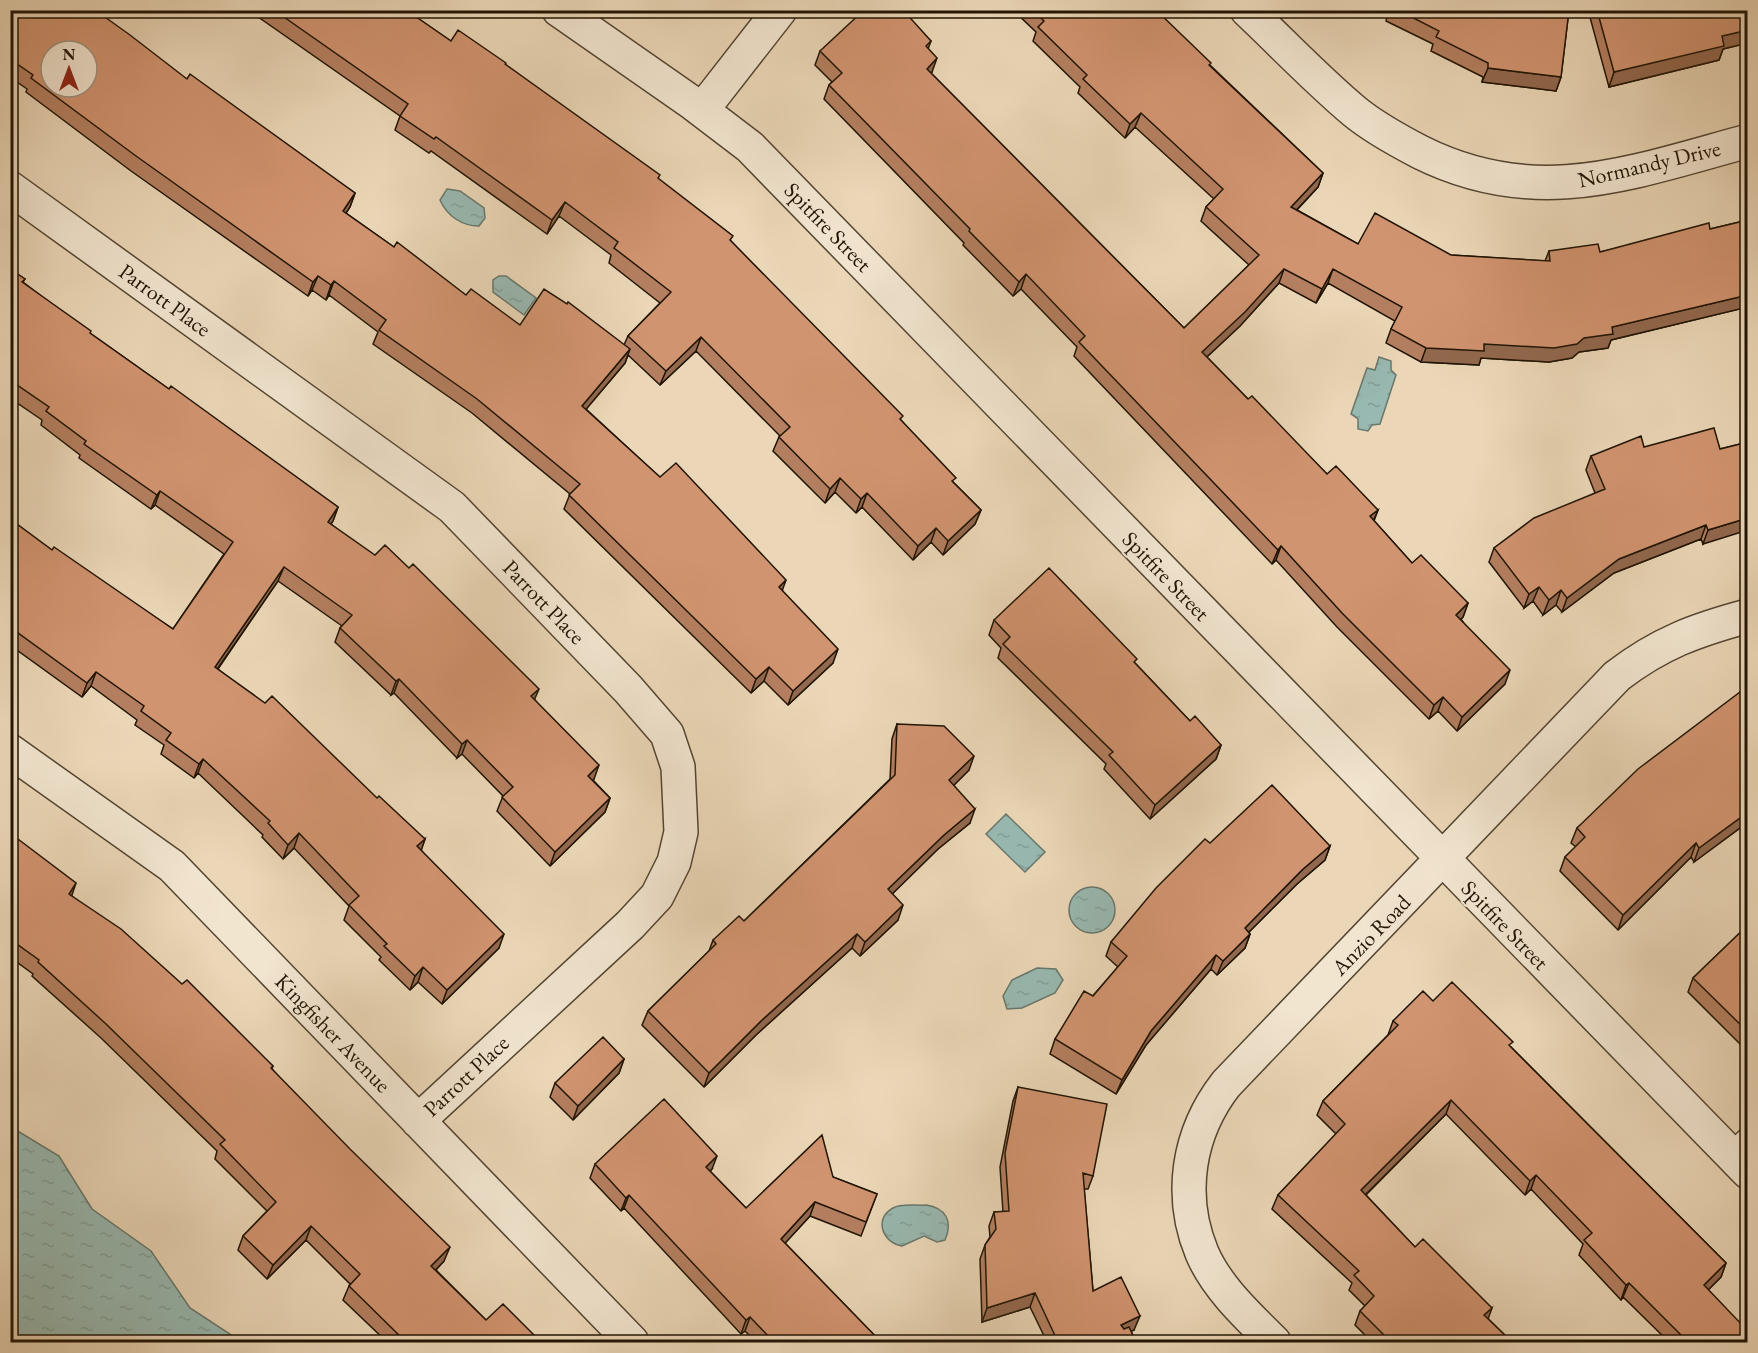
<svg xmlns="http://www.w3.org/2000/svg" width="1758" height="1353" font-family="'EB Garamond',serif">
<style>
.water{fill:url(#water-ripples);stroke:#68776c;stroke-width:1.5}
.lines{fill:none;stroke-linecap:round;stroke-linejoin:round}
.lane-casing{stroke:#534532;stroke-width:24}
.street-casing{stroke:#534532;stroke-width:36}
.lane{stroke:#f2e5d0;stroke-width:21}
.street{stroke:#f2e5d0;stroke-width:33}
.wall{fill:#b47f60;stroke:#201405;stroke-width:1.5}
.shaded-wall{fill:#92684e;stroke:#201405;stroke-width:1.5}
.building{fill:#d19470;stroke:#201405;stroke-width:1.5;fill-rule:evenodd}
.labels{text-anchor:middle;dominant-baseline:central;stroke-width:4.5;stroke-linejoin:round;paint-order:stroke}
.street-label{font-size:22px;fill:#201405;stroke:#f2e5d0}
</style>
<defs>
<pattern id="water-ripples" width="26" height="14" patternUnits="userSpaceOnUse" patternTransform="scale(1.5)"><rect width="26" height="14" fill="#98b9b1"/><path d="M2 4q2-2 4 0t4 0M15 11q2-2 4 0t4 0" fill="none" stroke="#839e97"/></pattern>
</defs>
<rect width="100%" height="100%" fill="#ebd7b7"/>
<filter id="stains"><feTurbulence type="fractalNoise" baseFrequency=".00333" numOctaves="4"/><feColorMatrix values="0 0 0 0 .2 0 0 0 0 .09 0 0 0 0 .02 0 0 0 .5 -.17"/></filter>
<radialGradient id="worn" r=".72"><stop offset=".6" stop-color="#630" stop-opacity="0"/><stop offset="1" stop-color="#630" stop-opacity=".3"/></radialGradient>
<path class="water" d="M447 189 460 191 484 208 485 218 479 226C462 226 447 216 440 200Z
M499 276H506L536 298 524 315 493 292V280Z
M1379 357 1391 361V370L1396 375 1380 424 1372 425 1368 431 1358 429V419L1351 414 1367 368 1375 370Z
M1006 814 1045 852 1025 872 986 834Z
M1069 910a23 23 0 1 1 46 0a23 23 0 1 1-46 0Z
M1037 968 1056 969 1063 980 1055 993 1022 1008 1007 1009 1003 996 1012 980Z
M11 1127 59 1156 92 1209 151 1251 190 1308 242 1342H11Z
M926 1205C946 1208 953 1221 945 1240L937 1242 924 1236 902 1246C883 1243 873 1219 893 1208 902 1203 916 1206 926 1205Z"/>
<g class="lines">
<g class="lane-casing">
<path id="lane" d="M1730 1155 1748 1138"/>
</g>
<g class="street-casing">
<path id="street" d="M559 10 691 102 750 147 1748 1172
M1247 10C1283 44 1317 80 1354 111 1373 127 1397 140 1420 152 1536 210 1630 173 1748 141
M702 110 780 10
M10 188 452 507 628 689 667 734 678 767 681 832 674 862 657 896 630 925 418 1121
M10 751 172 866 632 1342
M1274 1342C1248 1316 1217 1288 1202 1253 1178 1195 1188 1133 1226 1084L1617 676C1660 643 1696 630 1748 616"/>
</g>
<use href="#lane" class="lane"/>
<use href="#street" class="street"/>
</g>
<path class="wall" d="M10 10 187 79 355 193 350 207 346 213 394 247 466 295 520 325 624 345 628 336 660 303 609 263 611 255 559 216 547 234 431 151 429 153 395 130 400 116 248 10H406L451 41 506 65 658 179 731 241 901 420 954 483 981 510 975 524 943 555 931 542 913 560 862 507 856 513 835 492 825 503 773 451 779 437 780 436 696 351 660 385 628 355 625 363 586 409 782 590 833 663 788 705 764 681 751 693 564 509 570 494 472 413 373 344 378 332 329 295 326 300 312 290 308 296 131 171 26 92 27 89 10 77Z
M1013 10H1156L1210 65 1323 173 1318 187 1297 210 1358 244 1451 255 1545 261 1549 251 1600 252 1710 229 1748 220V307L1611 340 1608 348 1579 352 1572 358 1549 362 1481 358 1479 365 1421 362 1386 343 1391 329 1395 321 1328 283 1316 303 1279 283 1240 326 1207 357 1248 399 1327 474 1378 510 1374 521 1412 563 1468 603 1463 617 1461 619 1505 684 1457 731 1438 711 1429 719 1337 627 1276 560 1272 564 1074 356 1077 347 1021 289 1013 296 963 245 964 243 824 99 829 85 832 82 815 65 820 51 900 15 931 41 928 49 932 72 931 73 1184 328 1249 265 1201 221 1206 207 1214 199 1135 127 1125 138 1078 93 1080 87 1033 41 1036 32Z
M1380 10H1569L1561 77 1556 91 1482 82 1483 77 1431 51 1433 44 1386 21 1387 17Z
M1588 10H1748V43L1723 49 1719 60 1609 87Z
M10 269 25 279 23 282 90 333 169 389 338 507 333 521 331 524 535 700 594 779 593 780 610 798 605 812 550 866 497 811 503 796 462 754 457 758 394 693 391 695 335 642 340 628 342 626 278 581 218 669 425 839 421 850 499 948 442 1004 418 982 410 990 379 960 381 957 344 920 349 906 294 848 283 859 262 837 263 835 198 773 194 778 161 754 164 745 135 725 137 720 91 686 82 697 10 645V519L52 550 173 629 224 554 155 505 151 509 79 458 80 455 41 425 42 420 10 398Z
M1748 442 1703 544 1701 539 1614 573 1562 612 1556 605 1543 615 1533 601 1524 608 1489 562 1494 548 1595 493 1586 470 1591 456 1644 447 1720 449Z
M994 620 1135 663 1190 721 1221 745 1216 759 1150 819 1104 769 1106 764 998 658 1001 648 989 635Z
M1748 686V822L1694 862 1691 857 1618 930 1560 871 1565 857 1576 847 1571 843 1577 828Z
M897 724 969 770 954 785 970 823 938 849 892 894 898 920 860 956 852 948 756 1035 704 1087 642 1025 648 1011 709 951 713 940 744 921 890 779 892 739Z
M10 833 72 896 273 1066 272 1069 444 1261 436 1270 486 1320 541 1342H387L343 1300 349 1286 350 1284 306 1240 267 1279 238 1250 243 1236 267 1211 215 1159 217 1151 101 1038 32 976 33 974 10 957Z
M1210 843 1330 846 1325 860 1297 884 1249 932 1250 934 1245 948 1217 975 1211 969 1146 1045 1116 1094 1050 1054 1055 1039 1118 967 1106 956 1111 942Z
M1748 925V1052L1688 992 1693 978Z
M1433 1001 1511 1047 1726 1263 1721 1277 1708 1290 1748 1342H1669L1623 1297 1621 1300 1579 1255 1583 1244 1531 1189 1525 1195 1446 1114 1366 1195 1415 1247 1512 1342H1372L1355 1325 1360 1311 1365 1306 1349 1290 1352 1283 1272 1209 1278 1195 1336 1134 1317 1115 1323 1101 1388 1035 1393 1021Z
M624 1059 619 1073 573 1120 550 1097 555 1083Z
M1018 1087 1093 1176 1088 1189H1084L1093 1291 1134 1330 1131 1331 1136 1342H1047L1030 1307 982 1322 980 1259 985 1245 990 1237 989 1226 994 1212H1003L1000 1167 1013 1101Z
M595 1164 712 1169 710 1171 746 1208 833 1177 877 1194 861 1236 810 1216 785 1243 881 1342H756L745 1331 741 1334 624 1208 621 1211 590 1178Z"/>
<path class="shaded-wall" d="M1748 30V43L1723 49 1719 60 1609 87 1614 72 1722 36Z
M937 58 932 72 921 83 927 69Z
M1488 68 1561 77 1556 91 1482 82Z
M1141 113 1135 127 1125 138 1130 124Z
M1323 173 1318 187 1286 221 1291 207Z
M355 193 350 207 338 225 343 211Z
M565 202 559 216 547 234 552 220Z
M1284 269 1279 283 1240 326 1197 366 1202 352Z
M1333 269 1328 283 1316 303 1322 289Z
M1026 274 1021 289 1013 296 1019 282Z
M318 276 312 290 308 296 313 282Z
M334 281 329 295 326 300 331 285Z
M1748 295V307L1611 340 1608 348 1579 352 1572 358 1549 362 1481 358 1479 365 1421 362 1426 348 1584 338 1612 327Z
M701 337 696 351 660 385 666 371Z
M630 349 625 363 577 420 582 406Z
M840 478 835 492 825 503 830 489Z
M160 491 155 505 151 509 157 495Z
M867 493 862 507 856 513 861 499Z
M338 507 333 521 322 536 328 522Z
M981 510 975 524 943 555 948 541Z
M1378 510 1372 524 1370 516Z
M1748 518V530L1703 544 1708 530Z
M1706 525 1701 539 1614 573 1562 612 1567 598 1619 559Z
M936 528 931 542 913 560 918 546Z
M1281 546 1276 560 1272 564 1278 550Z
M284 567 278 581 209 681 215 667Z
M786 580 781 594 779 587Z
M1539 587 1533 601 1524 608 1529 594Z
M1561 590 1556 605 1543 615 1549 600Z
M1468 603 1463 617 1451 629 1456 615Z
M838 649 833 663 788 705 793 691Z
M769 667 764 681 751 693 756 679Z
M1510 670 1505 684 1457 731 1462 717Z
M96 672 91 686 82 697 87 683Z
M399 679 394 693 391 695 396 681Z
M539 689 533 703 531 696Z
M1443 697 1438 711 1429 719 1434 705Z
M467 740 462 754 457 758 462 744Z
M1221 745 1216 759 1150 819 1155 805Z
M974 756 969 770 944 795 949 780Z
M203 759 198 773 194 778 199 764Z
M599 765 594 779 583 790 588 776Z
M610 798 605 812 550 866 555 852Z
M975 809 970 823 938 849 883 903 888 889 944 835Z
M1748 812V822L1694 862 1699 848Z
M299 833 294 848 283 859 288 845Z
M425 839 420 854 417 846Z
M1696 843 1691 857 1618 930 1623 915Z
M1330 846 1325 860 1297 884 1239 942 1245 928 1302 870Z
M76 883 71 898 69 894Z
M903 905 898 920 860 956 865 942Z
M504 934 499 948 442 1004 447 990Z
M857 934 852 948 756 1035 704 1087 709 1073 761 1021Z
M1250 934 1245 948 1217 975 1223 961Z
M1216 955 1211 969 1146 1045 1116 1094 1122 1080 1151 1031Z
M423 967 418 982 410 990 415 976Z
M624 1059 619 1073 573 1120 578 1106Z
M1451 1100 1446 1114 1356 1204 1361 1190Z
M717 1156 712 1169 701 1180 706 1167Z
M1536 1175 1531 1189 1525 1195 1530 1181Z
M629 1195 624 1208 621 1211 626 1198Z
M815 1202 810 1216 776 1253 781 1239Z
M311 1226 306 1240 267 1279 273 1265Z
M450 1247 444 1261 426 1280 431 1266Z
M1726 1263 1721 1277 1698 1300 1704 1285Z
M1629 1283 1623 1297 1621 1300 1626 1285Z
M1035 1293 1030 1307 982 1322 987 1308Z
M1492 1308 1487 1322 1484 1315Z
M1140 1316 1134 1330 1116 1339 1121 1325Z
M750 1317 745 1331 741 1334 746 1320Z"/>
<path class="building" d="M10 10H95L130 35 187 79 190 74 355 193 343 211 394 247 397 242 466 295 471 289 520 325 544 289 567 304 568 302 630 349 582 406 660 477 676 463 786 580 779 587 838 649 793 691 769 667 756 679 569 495 580 484 477 399 379 330 386 320 334 281 331 285 318 276 313 282 136 156 31 78 33 75 10 59ZM51 51H87V87H51Z
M274 10H406L451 41 458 30 506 63 505 64 660 175 658 178 733 236 730 240 903 416 900 419 956 478 952 481 981 510 948 541 936 528 918 546 867 493 861 499 840 478 830 489 779 437 790 427 701 337 666 371 628 336 671 292 614 248 618 242 565 202 552 220 436 137 434 139 400 116 408 104Z
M864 10H896L900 15 904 11 931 41 926 46 937 58 927 69 1184 328 1259 255 1206 207 1223 189 1141 113 1130 124 1083 79 1087 75 1038 27 1044 21 1033 10H1156L1211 63 1209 65 1323 173 1291 207 1358 244 1375 213 1451 255 1550 261 1549 251 1598 244 1600 252 1709 223 1710 229 1748 220V295L1612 327 1613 334 1584 338 1577 344 1554 348 1484 344V351L1426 348 1391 329 1402 307 1333 269 1322 289 1284 269 1245 312 1202 352 1248 399 1252 396 1327 474 1336 466 1378 510 1370 516 1412 563 1421 555 1468 603 1456 615 1510 670 1462 717 1443 697 1434 705 1342 613 1281 546 1278 550 1079 342 1085 336 1026 274 1019 282 969 231 970 229 829 85 842 73 820 51Z
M1398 10H1569L1561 77 1488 68V63L1436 37 1439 31Z
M1597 10H1748V30L1722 36 1724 46 1614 72Z
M10 269 25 279 22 282 91 331 90 333 169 389 171 386 338 507 328 522 375 555 385 545 409 568 413 564 539 689 531 696 599 765 588 776 610 798 555 852 502 797 513 787 467 740 462 744 399 679 396 681 340 628 352 615 284 567 215 667 265 703 272 696 377 798 379 796 425 839 417 846 504 934 447 990 423 967 415 976 384 946 387 944 349 905 359 896 299 833 288 845 268 823 270 821 203 759 199 764 166 740 171 733 141 711 144 706 96 672 87 683 10 627V519L52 550 54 547 173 629 233 542 160 491 157 495 84 444 86 441 46 411 49 407 10 380Z
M1714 428 1720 449 1748 442V518L1708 530 1706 525 1619 559 1567 598 1561 590 1549 600 1539 587 1529 594 1494 548 1534 518 1605 489 1591 456 1641 436 1644 447Z
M1049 568 1137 659 1134 662 1190 721 1195 716 1221 745 1155 805 1109 755 1113 752 1003 644 1010 637 994 620Z
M1748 686V812L1699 848 1696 843 1623 915 1565 857 1585 837 1577 828 1638 769Z
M897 724 944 726 974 756 949 780 975 809 944 835 888 889 903 905 865 942 857 934 761 1021 709 1073 648 1011 716 944 713 940 739 916 744 921 895 775Z
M1272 785 1330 846 1302 870 1245 928 1250 934 1223 961 1216 955 1151 1031 1122 1080 1055 1039 1084 991 1093 996 1127 956 1111 942 1156 888 1205 839 1210 843Z
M10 833 76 883 69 894 121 929 182 984 187 980 273 1066 271 1068 350 1149 450 1247 431 1266 486 1320 503 1304 541 1342H406L349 1286 360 1274 311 1226 273 1265 243 1236 276 1202 220 1144 225 1140 106 1024 38 962 39 960 10 939Z
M1748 925V1032L1693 978Z
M1452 982 1513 1042 1509 1045 1726 1263 1704 1285 1745 1328 1748 1325V1342H1688L1629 1283 1626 1285 1584 1240 1592 1233 1536 1175 1530 1181 1451 1100 1361 1190 1415 1247 1423 1239 1492 1308 1484 1315 1512 1342H1391L1360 1311 1374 1296 1354 1275 1359 1271 1278 1195 1345 1124 1323 1101 1398 1025 1393 1021 1423 991 1433 1001Z
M603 1037 624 1059 578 1106 555 1083Z
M1018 1087 1107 1104 1093 1176 1083 1173 1093 1291 1121 1277 1140 1316 1121 1325 1124 1329 1129 1327 1136 1342H1058L1035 1293 987 1308 985 1245 996 1229 994 1212 1009 1211 1005 1153Z
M664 1099 717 1156 706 1167 746 1208 822 1135 833 1177 877 1194 866 1222 815 1202 781 1239 881 1342H774L750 1317 746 1320 629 1195 626 1198 595 1164Z
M892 1338 896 1342H888Z"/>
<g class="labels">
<g class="street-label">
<text transform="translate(1649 164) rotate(-13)">Normandy Drive</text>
<text transform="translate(828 227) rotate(46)">Spitfire Street</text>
<text transform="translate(165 300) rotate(36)">Parrott Place</text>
<text transform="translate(1166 576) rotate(46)">Spitfire Street</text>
<text transform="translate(544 602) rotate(46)">Parrott Place</text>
<text transform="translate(1505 925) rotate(46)">Spitfire Street</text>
<text transform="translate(1371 935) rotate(-46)">Anzio Road</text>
<text transform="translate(333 1033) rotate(46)">Kingfisher Avenue</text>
<text transform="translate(466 1076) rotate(-43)">Parrott Place</text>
</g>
</g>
<rect width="1758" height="1353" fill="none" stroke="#ebd7b7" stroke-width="36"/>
<rect x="12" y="12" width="1734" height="1329" fill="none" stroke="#201405" stroke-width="3"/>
<rect x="18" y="18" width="1722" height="1317" fill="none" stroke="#201405" stroke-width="1.5"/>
<g transform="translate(69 69)"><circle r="28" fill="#f2e5d0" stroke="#9e917f" stroke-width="1.5"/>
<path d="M0-4.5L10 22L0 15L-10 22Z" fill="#8f2418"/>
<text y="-9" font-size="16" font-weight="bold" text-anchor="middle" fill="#201405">N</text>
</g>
<rect width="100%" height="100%" filter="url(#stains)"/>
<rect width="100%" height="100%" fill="url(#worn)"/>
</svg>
